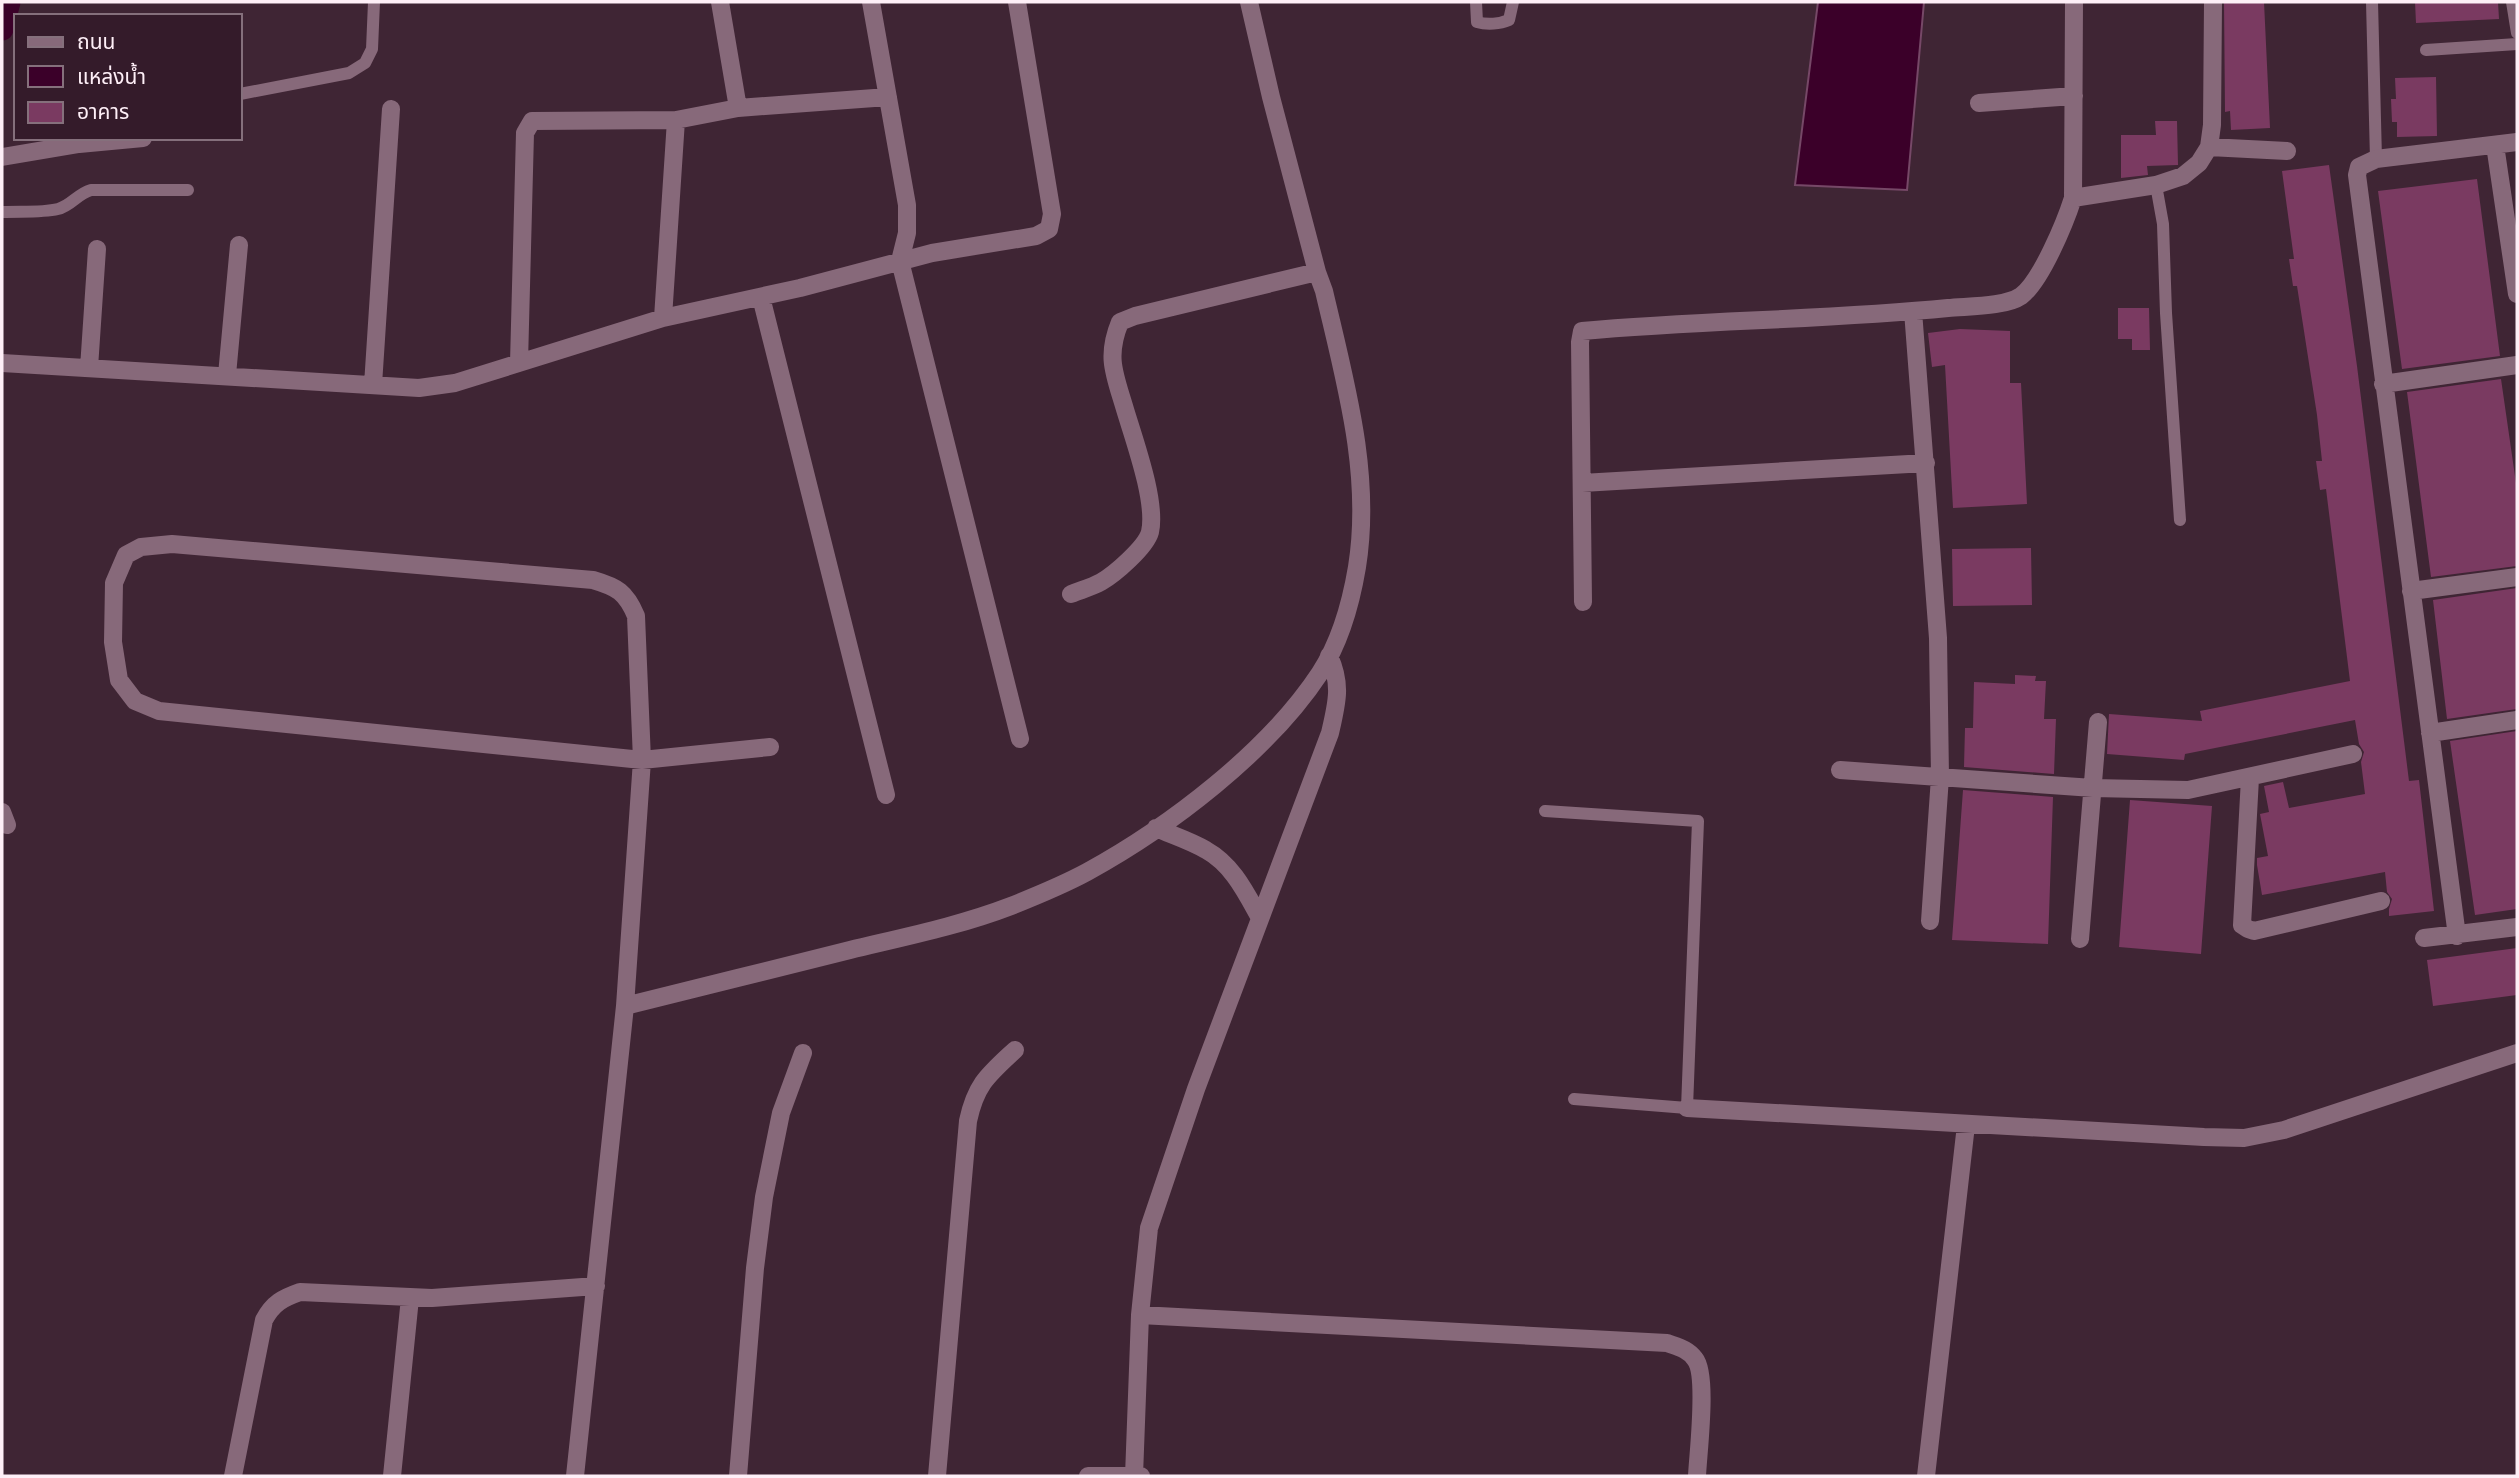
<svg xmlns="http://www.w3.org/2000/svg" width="2519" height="1478" font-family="Signika,'Noto Sans Thai',sans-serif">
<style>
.water{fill:#3b0029;stroke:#764867;stroke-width:2}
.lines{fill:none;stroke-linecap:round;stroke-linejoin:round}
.canal{stroke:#3b0029;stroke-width:23}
.building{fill:#7a3a61}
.service{stroke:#87697a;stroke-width:12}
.minor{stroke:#87697a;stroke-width:18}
</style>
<rect width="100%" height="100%" fill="#3f2534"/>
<path class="water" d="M1818 2H1924L1907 190 1795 185Z"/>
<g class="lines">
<path class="canal" d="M2 29 9 2"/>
</g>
<path class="building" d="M2224 2H2264L2270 128 2231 130 2230 111 2225 112Z
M2415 2H2498L2499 19 2416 23Z
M2436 77 2437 136 2397 137V122H2392L2391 99H2396L2395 78Z
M2155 121H2177L2178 165 2147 166 2148 175 2121 178V135H2156Z
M2329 165 2357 366 2409 781 2419 780 2434 911 2389 916V909L2392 899 2387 892 2385 872 2262 895 2257 865V858L2268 856 2260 814 2269 812 2264 786 2283 782 2289 808 2365 794 2361 762 2364 752 2359 744 2355 720 2185 754 2184 760 2107 754 2109 714 2202 721 2200 711 2350 681 2326 489 2320 490 2316 461H2322L2317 415 2297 286H2293L2289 259H2294L2282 171Z
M2477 179 2500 356 2402 369 2378 191Z
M2118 308H2149L2150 350H2132V339H2118Z
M1960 329 2010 331V383H2021L2027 504 1953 508 1945 365 1932 367 1928 333Z
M2501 379 2517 490V566L2431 577 2407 392Z
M2031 548 2032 605 1953 606 1952 549Z
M2517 588V709L2447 719 2433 600Z
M2015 675 2036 676 2035 681H2046L2044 719H2056L2054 774 1964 767 1965 728H1973L1974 682 2015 684Z
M2517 731V909L2475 915 2450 741Z
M1963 790 2053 797 2048 944 1952 940Z
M2130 800 2212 806 2201 954 2119 947Z
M2517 948V995L2433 1006 2427 960Z"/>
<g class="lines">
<path class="service" d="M1476 2 1477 22C1487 25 1500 24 1509 20L1513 2
M2372 2 2376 159
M2512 2 2517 33
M2426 50 2517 44
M240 94 349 73 365 63 372 49 374 2
M2156 185 2163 224 2166 313 2180 520
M2 212C20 211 41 213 58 209 71 206 77 194 91 190H188
M1545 811 1698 821 1687 1108 1574 1099"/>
<path class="minor" d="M871 2 907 205V233L900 261 1020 739
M1979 103 2074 96
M738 108 888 97
M2495 145 2517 294
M2209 147 2287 151
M2 157 79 144 143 138
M2073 198 2156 185 2183 176 2199 163 2209 147 2212 125 2213 2
M761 297 886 795
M1913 311 1938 638 1940 777 1930 921
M663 318 676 120 738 108 720 2
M2 363 419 388 455 383 663 318 800 288 932 253 1036 236 1049 229 1052 214 1017 2
M519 363 525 133 532 121 676 120
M89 368 97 249
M227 375 239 245
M2383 384 2517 365
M373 385 391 109
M1582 483 1926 463
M2411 591 2517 577
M1071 594C1081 590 1092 587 1101 582 1115 574 1146 547 1150 532 1157 501 1133 437 1124 406 1114 373 1106 356 1120 322L1135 316 1317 272
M1583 602 1580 342 1582 331C1704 320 1826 320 1948 308 1967 306 2005 307 2021 296 2041 281 2065 223 2073 198L2074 2
M2430 733 2517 720
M1840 770 2093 788 2188 790 2353 754
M2250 778 2242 925 2248 929 2254 931 2381 901
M2 812 7 825
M1156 828C1172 835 1191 841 1206 850 1233 865 1246 893 1260 918
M2457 936 2357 175 2359 167 2376 159 2517 142
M2424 938 2517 927
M2080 939 2098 722
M625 1006C700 987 775 969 850 950 904 937 959 926 1011 906 1036 896 1063 885 1087 872 1169 827 1268 752 1320 673 1340 642 1351 603 1357 567 1372 474 1345 381 1324 291L1317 272 1271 97 1249 2
M1687 1108 2204 1137 2244 1138 2284 1130 2517 1053
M1140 1315 1667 1343C1678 1347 1688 1349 1695 1359 1708 1375 1698 1453 1697 1476
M233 1476 264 1320C273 1303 283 1298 300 1292L432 1298 596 1286
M392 1476 410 1298
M575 1476 625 1006 642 760 636 616C626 592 617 587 593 580L172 544 141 547 126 555 114 583 113 642 119 680 135 701 159 711 642 760 770 747
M738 1476 755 1268 764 1197 781 1113 803 1053
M937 1476 968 1121C976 1084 988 1075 1015 1050
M1088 1476H1141
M1134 1476 1140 1315 1149 1228 1196 1089 1330 733C1337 703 1342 684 1329 656
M1926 1476 1966 1125"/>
</g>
<rect width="2519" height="1478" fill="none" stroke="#feeff7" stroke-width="7"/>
<rect x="14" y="14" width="228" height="126" fill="#341b2a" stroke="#85707c" stroke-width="2"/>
<rect x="28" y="37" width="35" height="10" fill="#87697a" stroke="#85707c" stroke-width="2"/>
<text x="77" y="49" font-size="21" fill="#feeff7">ถนน</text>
<rect x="28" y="66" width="35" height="21" fill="#3b0029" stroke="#85707c" stroke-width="2"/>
<text x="77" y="84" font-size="21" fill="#feeff7">แหล่งน้ำ</text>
<rect x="28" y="102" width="35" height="21" fill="#7a3a61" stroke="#85707c" stroke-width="2"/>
<text x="77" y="119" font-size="21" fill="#feeff7">อาคาร</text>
</svg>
